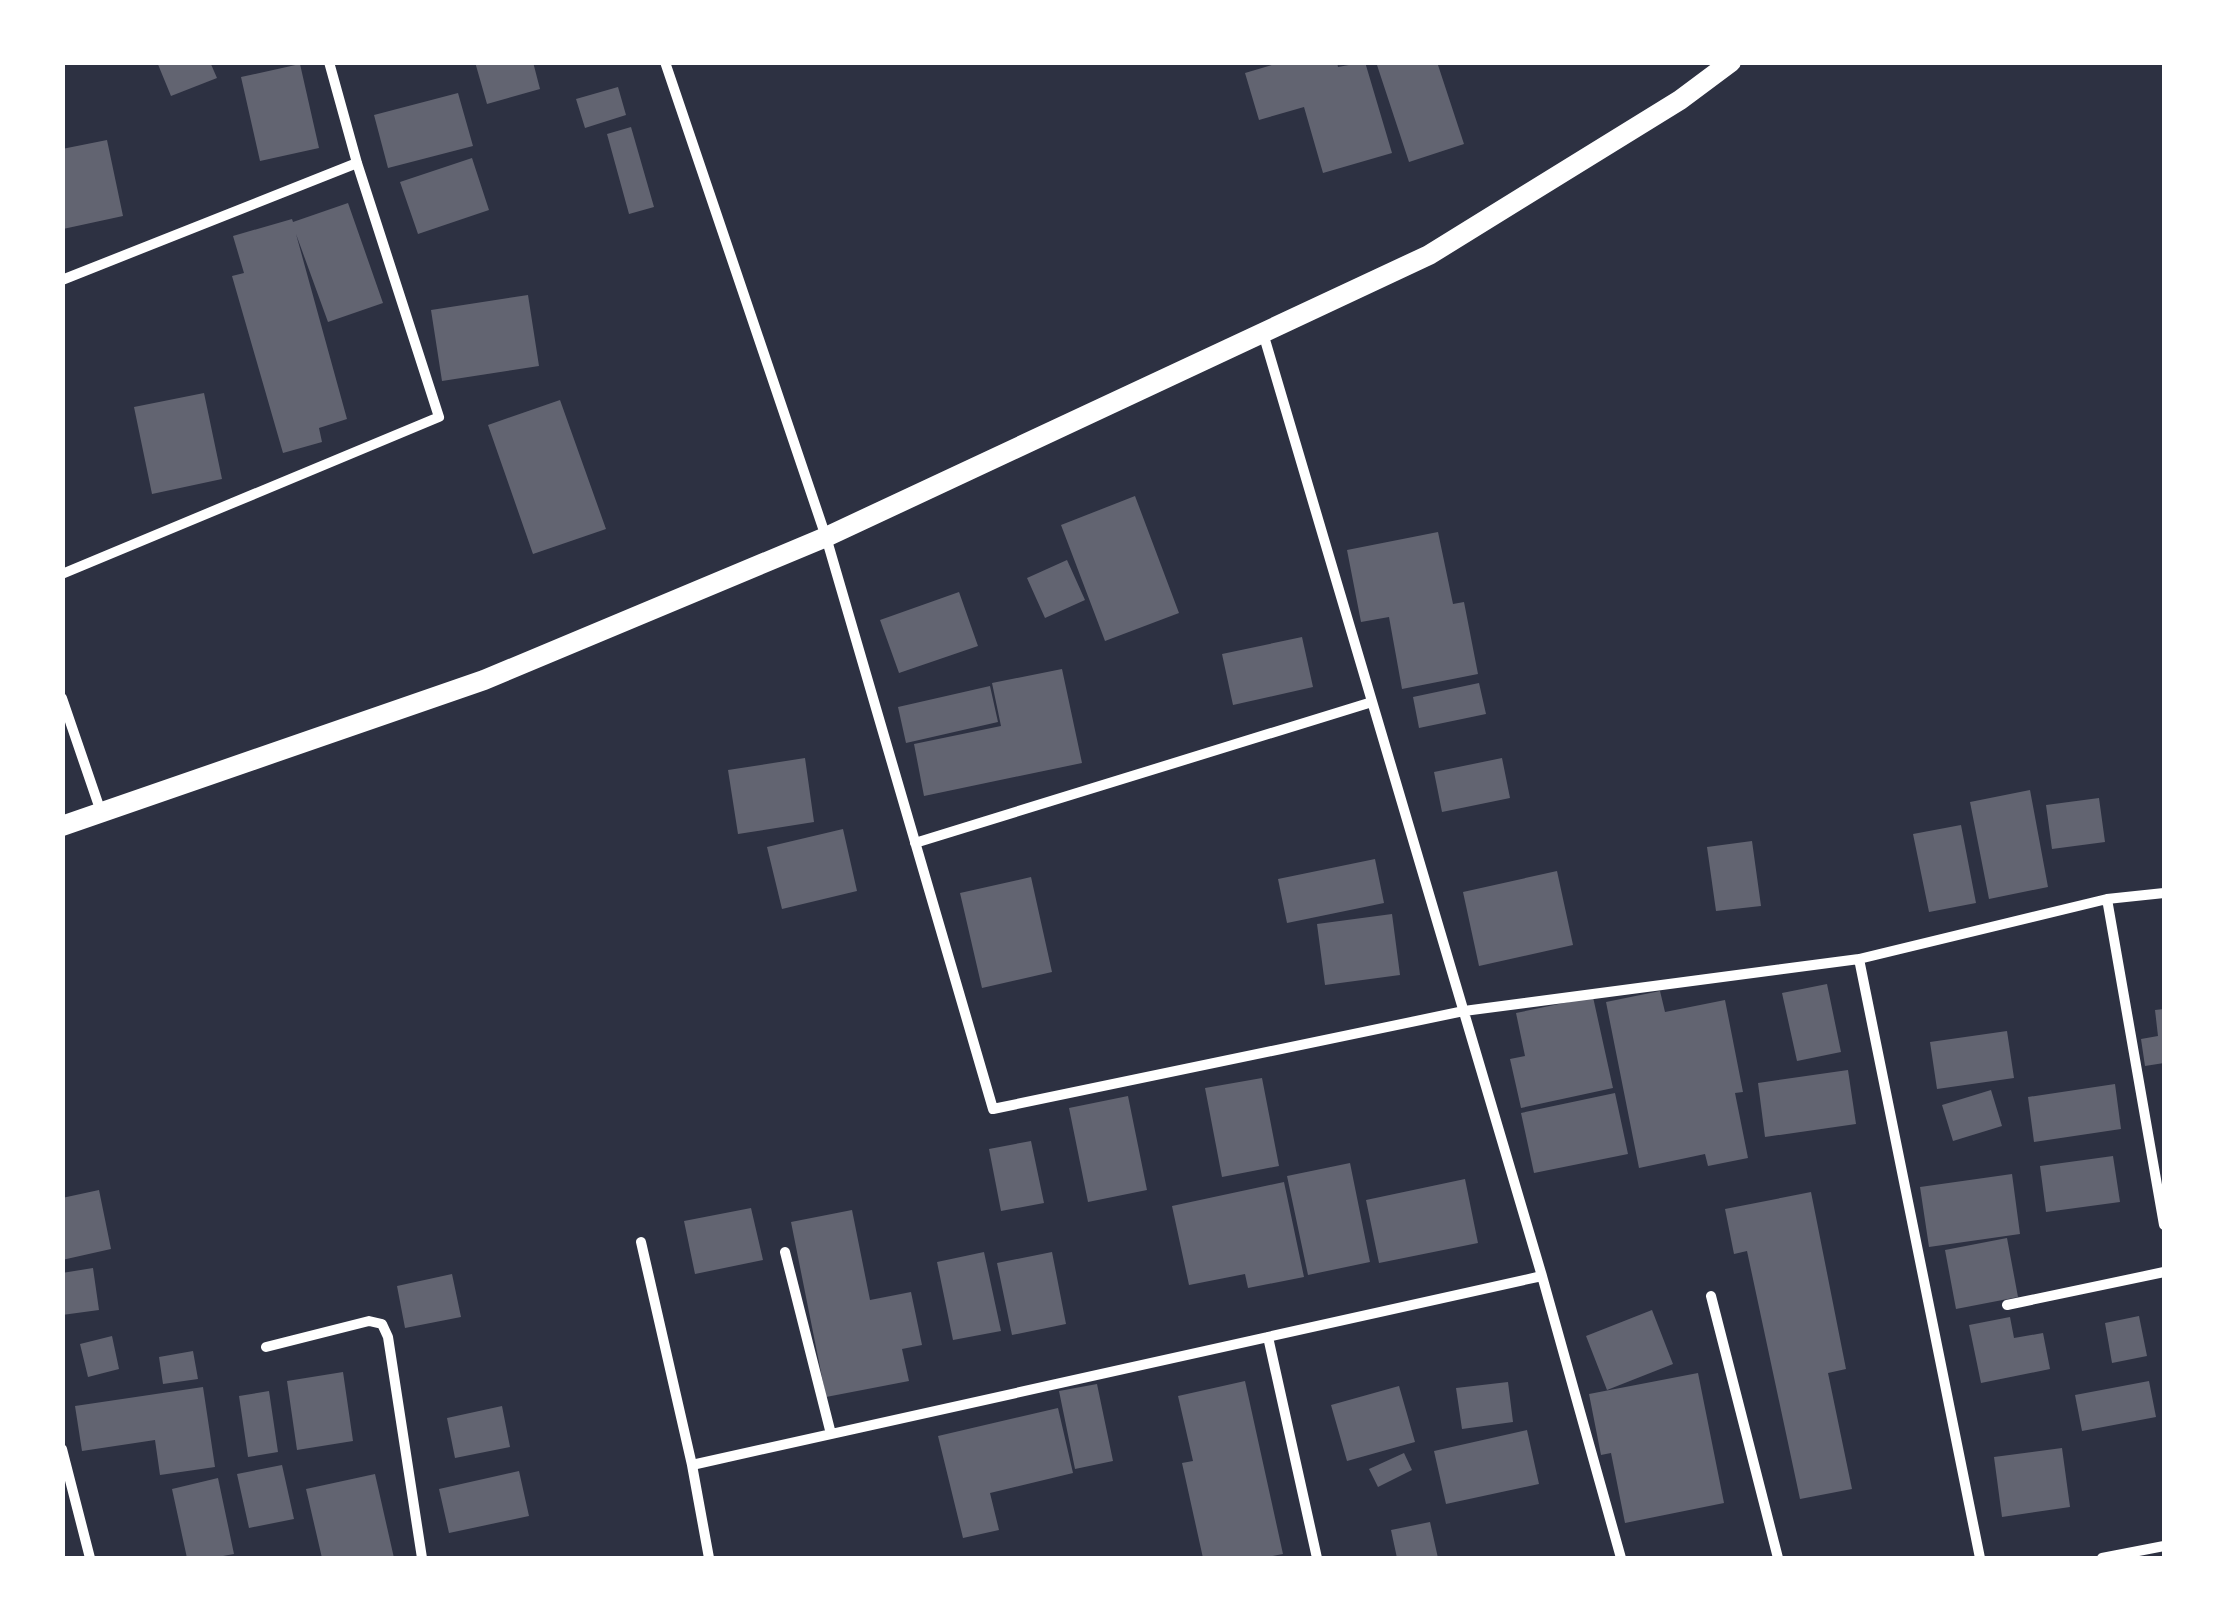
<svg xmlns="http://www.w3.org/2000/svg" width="2227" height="1621" font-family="'Exo 2',sans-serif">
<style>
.building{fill:#626471}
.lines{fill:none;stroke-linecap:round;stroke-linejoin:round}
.minor{stroke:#fff;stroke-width:10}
.secondary{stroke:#fff;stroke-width:20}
</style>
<rect width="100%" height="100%" fill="#2d3142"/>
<path class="building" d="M157 62H210L217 78 171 96Z
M475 62H533L540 89 487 104Z
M1282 62H1337L1338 67 1365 62 1392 153 1323 173 1304 107 1259 120 1245 73Z
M1376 62H1437L1464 144 1409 162Z
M300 64 319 148 260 161 241 77Z
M618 87 626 115 585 128 576 99Z
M458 93 473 146 388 168 374 115Z
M631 127 654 207 629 214 607 134Z
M107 140 123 216 63 229 62 149Z
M472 158 489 210 418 234 400 182Z
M348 203 383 303 328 322 296 234 347 419 319 428 322 442 283 453 232 276 244 273 233 236 292 219 293 222Z
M528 295 539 366 442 381 431 310Z
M204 393 222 479 152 494 134 407Z
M560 400 606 529 533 554 488 425Z
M1135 496 1179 613 1105 641 1061 525Z
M1438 532 1453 604 1464 602 1478 674 1402 689 1389 617 1361 622 1347 550Z
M1067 560 1085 600 1045 618 1027 578Z
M959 592 978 646 899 673 880 620Z
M1302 637 1313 687 1233 705 1222 654Z
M1062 669 1082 763 924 796 914 744 1001 726 992 683Z
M1479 683 1486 714 1419 728 1413 697Z
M990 686 998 722 906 743 898 707Z
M805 758 814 822 738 834 728 770Z
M1502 758 1510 798 1442 812 1434 772Z
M2030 790 2048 887 1989 899 1970 802Z
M2099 798 2105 842 2052 849 2046 805Z
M1961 825 1976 903 1929 912 1913 834Z
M843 829 857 891 782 909 767 847Z
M1752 841 1761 906 1716 911 1707 847Z
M1375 859 1384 903 1287 923 1278 879Z
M1557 871 1573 945 1479 966 1463 892Z
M1031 877 1052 972 982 988 960 893Z
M1392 914 1400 975 1325 985 1317 924Z
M1827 984 1841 1052 1797 1061 1782 993Z
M1660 991 1665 1012 1725 1000 1743 1092 1735 1093 1748 1158 1708 1166 1705 1154 1639 1168 1606 1002Z
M1593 997 1613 1088 1521 1108 1510 1059 1525 1056 1516 1013Z
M2164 1009V1063L2145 1066 2141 1039 2158 1036 2155 1010Z
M2007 1031 2014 1078 1937 1089 1930 1042Z
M1848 1070 1856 1124 1765 1137 1758 1083Z
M1262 1078 1279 1166 1222 1177 1205 1088Z
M2115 1084 2121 1129 2034 1142 2028 1097Z
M1991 1090 2002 1126 1953 1141 1942 1105Z
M1615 1093 1628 1154 1534 1173 1521 1113Z
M1128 1096 1147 1190 1088 1202 1069 1108Z
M1031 1141 1044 1203 1001 1211 989 1149Z
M2113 1156 2120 1202 2046 1212 2040 1166Z
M1350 1163 1370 1262 1308 1275 1287 1176Z
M2012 1174 2020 1234 1929 1247 1920 1187Z
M1465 1179 1478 1243 1379 1263 1366 1200Z
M1284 1182 1304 1277 1248 1288 1245 1274 1189 1285 1172 1206Z
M99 1190 111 1249 62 1260V1198Z
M1811 1192 1846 1369 1828 1373 1852 1489 1800 1499 1747 1251 1734 1254 1725 1209Z
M751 1208 763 1260 695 1274 684 1221Z
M852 1210 870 1300 911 1292 922 1345 902 1349 909 1381 826 1397 791 1222Z
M2007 1238 2018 1297 1956 1309 1945 1250Z
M984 1252 1001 1331 953 1340 937 1262Z
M1052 1252 1066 1324 1012 1335 997 1263Z
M93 1268 99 1310 62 1315V1273Z
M452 1274 461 1317 405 1328 397 1286Z
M1652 1310 1673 1364 1607 1390 1586 1336Z
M2139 1316 2147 1356 2112 1363 2105 1323Z
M2010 1317 2014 1338 2043 1333 2050 1369 1981 1383 1969 1325Z
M112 1336 119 1369 88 1377 80 1344Z
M193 1351 198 1379 163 1384 159 1357Z
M343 1372 353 1441 297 1450 287 1381Z
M1698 1373 1724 1503 1625 1523 1611 1453 1601 1455 1589 1394Z
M1245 1381 1283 1554 1263 1558H1203L1182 1463 1193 1461 1178 1396Z
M2149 1381 2156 1417 2082 1431 2075 1395Z
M1508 1382 1513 1422 1462 1429 1456 1388Z
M1097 1384 1113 1461 1075 1469 1059 1391Z
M1399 1386 1415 1442 1347 1461 1331 1405Z
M203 1387 215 1467 160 1475 155 1440 82 1451 75 1406Z
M269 1391 278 1452 248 1457 239 1396Z
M502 1406 510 1447 455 1458 447 1418Z
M1058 1408 1073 1473 990 1493 999 1530 963 1538 938 1436Z
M1527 1430 1539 1484 1446 1504 1434 1451Z
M2062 1448 2070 1507 2002 1517 1994 1457Z
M1404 1453 1412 1470 1378 1487 1369 1469Z
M282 1465 294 1519 249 1528 237 1474Z
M519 1471 529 1516 449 1533 439 1489Z
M375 1474 394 1558H322L306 1489Z
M218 1478 234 1554 212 1558H187L172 1489Z
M1430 1522 1438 1558H1397L1391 1530Z"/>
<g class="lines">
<path class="minor" d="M665 62 826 537 993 1109 1464 1011 1859 959 2107 899 2164 893
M62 280 357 163
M62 574 439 417 357 163 329 62
M62 698 101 812
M915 843 1372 702
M2107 899 2164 1225
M1859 959 1980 1558
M641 1242 692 1465
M785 1252 831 1434
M1542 1276 1621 1558
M1711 1296 1778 1558
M2007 1305 2164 1272
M1268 1337 1317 1558
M266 1347 369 1321 382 1324 388 1337 422 1558
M62 1449 90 1558
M709 1558 692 1465 1542 1276 1263 333
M2102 1558 2164 1546"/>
<path class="secondary" d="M62 826 484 680 826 537 1429 255 1680 100 1731 62"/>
</g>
<rect width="2227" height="1621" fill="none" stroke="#ffffff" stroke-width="130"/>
</svg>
